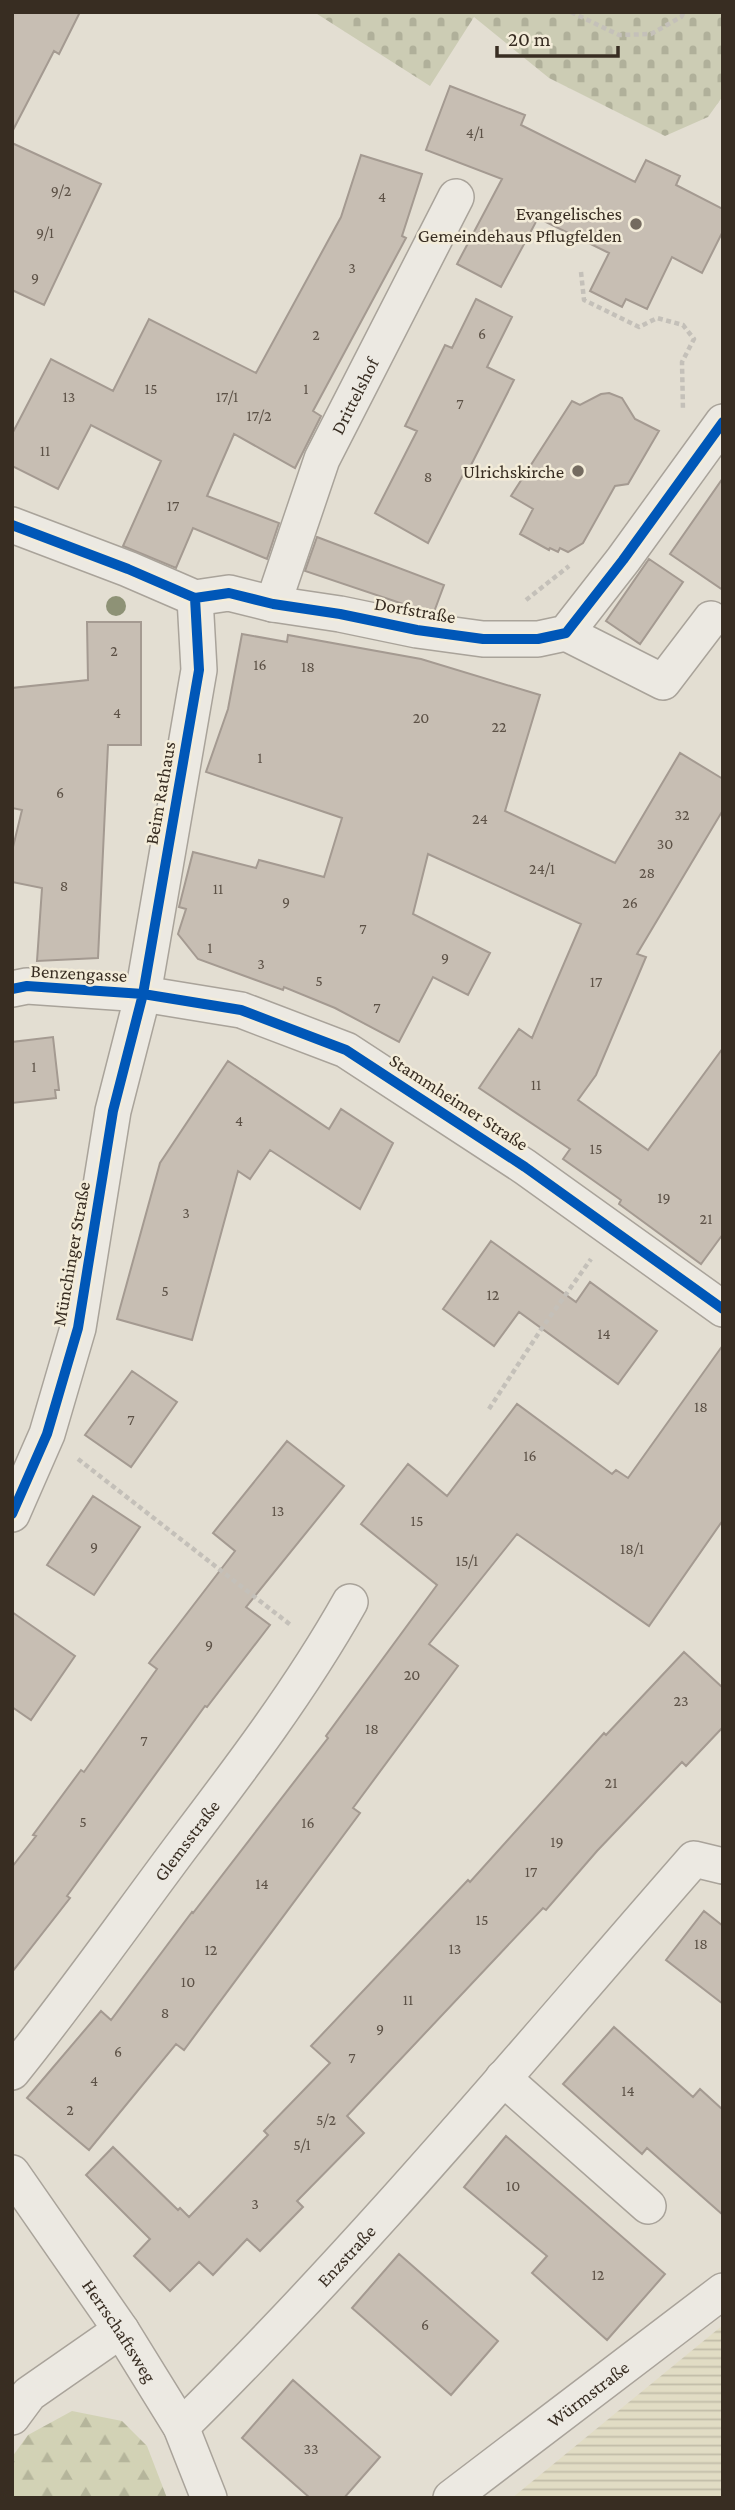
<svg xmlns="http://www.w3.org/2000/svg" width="735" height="2510" font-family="'Crimson Pro',serif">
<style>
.farmland{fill:url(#farmland-rules)}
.forest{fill:url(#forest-firs)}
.cemetery{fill:url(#cemetery-stones)}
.building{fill:#c7beb3;stroke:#a49a91;stroke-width:2}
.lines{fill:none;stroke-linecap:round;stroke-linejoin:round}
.minor-casing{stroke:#a9a39a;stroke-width:38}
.path{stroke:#c4c0b9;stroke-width:4.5;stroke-dasharray:5 3.5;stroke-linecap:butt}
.minor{stroke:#ece9e2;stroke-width:35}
.cycleway-casing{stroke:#f3ecd9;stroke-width:15}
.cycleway{stroke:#0057b8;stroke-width:10}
.tree{fill:#8e9276}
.poi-dot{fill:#746b60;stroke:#f3ecd9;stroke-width:2.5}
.labels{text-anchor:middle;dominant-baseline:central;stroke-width:5;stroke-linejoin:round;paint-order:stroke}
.number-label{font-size:16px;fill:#5c5146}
.poi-label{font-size:19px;fill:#382d22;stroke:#f3ecd9;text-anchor:end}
.street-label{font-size:19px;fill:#382d22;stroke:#f3ecd9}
</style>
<defs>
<pattern id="farmland-rules" width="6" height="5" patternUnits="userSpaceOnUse" patternTransform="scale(1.75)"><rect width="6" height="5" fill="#e1dcc4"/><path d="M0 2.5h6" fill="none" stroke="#c2bda8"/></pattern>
<pattern id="forest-firs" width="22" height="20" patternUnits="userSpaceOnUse" patternTransform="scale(1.75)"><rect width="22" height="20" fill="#d2d2b5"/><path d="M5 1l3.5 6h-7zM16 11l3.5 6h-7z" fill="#b5b59b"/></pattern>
<pattern id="cemetery-stones" width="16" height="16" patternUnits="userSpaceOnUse" patternTransform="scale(1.75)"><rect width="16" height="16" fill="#ccccb4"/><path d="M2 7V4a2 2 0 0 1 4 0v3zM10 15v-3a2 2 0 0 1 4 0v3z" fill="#b0b09a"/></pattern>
</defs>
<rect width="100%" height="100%" fill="#e3ded2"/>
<path class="farmland" d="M723 2325V2498H512Z"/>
<path class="forest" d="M72 2411 122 2421 147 2446 167 2498H12V2457L28 2435Z"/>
<path class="cemetery" d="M314 12H723V96L708 117 665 136 549 78 474 17 430 86Z"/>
<path class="building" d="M12 12H80L59 54 54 51 12 132Z
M450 86 525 115 521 125 635 182 646 160 680 176 676 185 723 209V231L702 273 672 257 647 309 626 299 622 307 590 291 609 253 538 218 501 287 457 264 502 179 426 150Z
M12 143 101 184 44 305 12 290Z
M361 155 422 174 402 236 406 238 313 411 321 416 295 468 234 434 207 496 279 523 267 559 193 528 176 568 123 546 161 461 91 425 58 489 12 466V434L51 359 113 391 149 319 256 373 341 217Z
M476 299 512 317 487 367 514 380 468 471 466 469 428 543 375 513 417 431 405 426 445 345 452 348Z
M609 393 622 398 635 419 659 431 628 484 615 486 583 543 568 552 560 548 558 552 550 548 549 550 520 534 533 509 511 496 572 401 580 405 601 394Z
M723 478V590L670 554Z
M317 537 444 585 434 612 421 610 305 571Z
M649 559 683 582 640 644 606 621Z
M87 622H141V745H108L98 958 37 961 42 888 12 882V851L22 810 12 808V688L88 680Z
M242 634 287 642 288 635 421 659 540 695 505 811 615 863 680 753 723 779V810L637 954 646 957 596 1075 578 1100 648 1150 723 1048V1234L701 1264 619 1204 621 1200 563 1159 570 1149 479 1088 519 1029 532 1038 581 924 428 854 413 914 490 953 468 995 433 977 399 1042 335 1008 284 987 283 990 198 959 178 934 186 909 179 907 193 852 256 868 259 860 324 877 342 818 206 772 228 709Z
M53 1037 59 1090H55L56 1098 12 1103V1042Z
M228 1061 329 1129 341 1109 393 1143 360 1209 270 1150 250 1179 238 1171 192 1340 117 1319 160 1163Z
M491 1241 576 1302 590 1282 657 1331 618 1384 519 1312 494 1346 443 1309Z
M723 1345V1520L649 1626 517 1534 429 1644 458 1666 353 1808 360 1813 184 2050 176 2044 89 2150 27 2098 101 2011 111 2020 192 1912 193 1913 328 1738 326 1736 437 1585 361 1524 408 1464 447 1496 517 1404 612 1474 616 1470 628 1478Z
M132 1371 177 1402 131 1467 85 1435Z
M287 1441 344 1486 246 1607 270 1625 207 1707 205 1706 67 1896 70 1898 12 1972V1867L36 1836 33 1835 81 1770 84 1772 157 1669 149 1663 235 1551 213 1533Z
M93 1496 140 1527 94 1595 47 1565Z
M12 1612 75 1656 31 1720 12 1707Z
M684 1652 723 1688V1727L686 1766 682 1762 597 1851 546 1910 543 1908 347 2116 364 2133 297 2201 303 2207 260 2251 247 2239 213 2275 199 2262 170 2291 134 2256 150 2239 86 2175 113 2147 178 2210 180 2208 189 2217 268 2135 264 2131 330 2063 311 2046 468 1880 470 1882 604 1733 606 1735Z
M704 1911 723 1926V2004L666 1960Z
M614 2027 693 2097 700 2089 723 2110V2215L647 2148 642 2154 563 2084Z
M506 2136 665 2274 607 2340 532 2273 547 2256 464 2187Z
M399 2254 498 2341 451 2395 352 2308Z
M293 2380 380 2457 344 2498H310L242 2438Z"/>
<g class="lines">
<g class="minor-casing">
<g id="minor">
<path d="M12 525 128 569 195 598 229 593 273 604 340 614 417 630 483 639H538L566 633 623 560 723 422"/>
<path id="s1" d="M273 604 322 459 456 197"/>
<path d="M566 633 663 682 711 619"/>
<path d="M12 989 27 986 143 994 241 1010 346 1050 525 1167 723 1309"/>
<path d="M12 1514 47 1434 78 1328 113 1111 143 994 199 670 195 598"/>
<path id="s2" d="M12 2072C71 1999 125 1922 181 1847 241 1768 301 1689 350 1602"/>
<path d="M503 2078 648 2206"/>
<path id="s3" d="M12 2173 121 2330 181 2427 209 2498"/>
<path d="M12 2417 29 2394 121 2330"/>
<path id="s4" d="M181 2427C363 2248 526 2051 694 1859L723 1866"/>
<path id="s5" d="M451 2498 723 2291"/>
</g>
</g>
<path class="path" d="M571 12 619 35 651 34 681 17 684 12
M581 272 584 300 639 327 657 318 683 325 694 339 682 362 683 411
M526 600 569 566
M489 1409 542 1328 591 1259
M78 1459 292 1626"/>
<use href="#minor" class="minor"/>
<g class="cycleway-casing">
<path id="cycleway" d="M12 525 128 569 195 598 229 593 273 604 340 614 417 630 483 639H538L566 633 623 560 723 422
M12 989 27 986 143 994 241 1010 346 1050 525 1167 723 1309
M12 1514 47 1434 78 1328 113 1111 143 994 199 670 195 598"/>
</g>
<use href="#cycleway" class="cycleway"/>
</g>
<circle class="tree" cx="116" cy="606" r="10"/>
<g class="poi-dot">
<circle cx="636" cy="224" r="7"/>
<circle cx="578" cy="471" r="7"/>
</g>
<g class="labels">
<g class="number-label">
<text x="475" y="132">4/1</text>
<text x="61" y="190">9/2</text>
<text x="382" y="196">4</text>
<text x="45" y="232">9/1</text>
<text x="352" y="267">3</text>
<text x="35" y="277">9</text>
<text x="482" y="333">6</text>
<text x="316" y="334">2</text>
<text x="151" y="388">15</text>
<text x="306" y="388">1</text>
<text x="69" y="396">13</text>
<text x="227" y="396">17/1</text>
<text x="460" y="403">7</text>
<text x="259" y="415">17/2</text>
<text x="45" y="450">11</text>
<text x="428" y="476">8</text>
<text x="173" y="505">17</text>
<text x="114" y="650">2</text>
<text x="260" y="664">16</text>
<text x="308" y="666">18</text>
<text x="117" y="712">4</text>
<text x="421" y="717">20</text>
<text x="499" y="726">22</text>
<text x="260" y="757">1</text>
<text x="60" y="792">6</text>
<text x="682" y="814">32</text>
<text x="480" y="818">24</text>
<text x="665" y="843">30</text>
<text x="542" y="868">24/1</text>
<text x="647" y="872">28</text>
<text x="64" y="885">8</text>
<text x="218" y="888">11</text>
<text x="286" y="901">9</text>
<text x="630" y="902">26</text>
<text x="363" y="928">7</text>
<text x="210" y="947">1</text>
<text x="445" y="957">9</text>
<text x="261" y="963">3</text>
<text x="319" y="980">5</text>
<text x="596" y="981">17</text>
<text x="377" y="1007">7</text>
<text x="34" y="1066">1</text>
<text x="536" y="1084">11</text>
<text x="239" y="1120">4</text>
<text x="596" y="1148">15</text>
<text x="664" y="1197">19</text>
<text x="186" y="1212">3</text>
<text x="706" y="1218">21</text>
<text x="165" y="1290">5</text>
<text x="493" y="1294">12</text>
<text x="604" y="1333">14</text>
<text x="701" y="1406">18</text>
<text x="131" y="1419">7</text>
<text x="530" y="1455">16</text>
<text x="278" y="1510">13</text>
<text x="417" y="1520">15</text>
<text x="94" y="1546">9</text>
<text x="632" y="1548">18/1</text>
<text x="467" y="1560">15/1</text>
<text x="209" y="1644">9</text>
<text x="412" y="1674">20</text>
<text x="681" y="1700">23</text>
<text x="372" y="1728">18</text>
<text x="144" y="1740">7</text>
<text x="611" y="1782">21</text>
<text x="83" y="1821">5</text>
<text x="308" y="1822">16</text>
<text x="557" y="1841">19</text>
<text x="531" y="1871">17</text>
<text x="262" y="1883">14</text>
<text x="482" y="1919">15</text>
<text x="701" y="1943">18</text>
<text x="455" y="1948">13</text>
<text x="211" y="1949">12</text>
<text x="188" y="1981">10</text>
<text x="408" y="1999">11</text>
<text x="165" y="2012">8</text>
<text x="380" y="2028">9</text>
<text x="118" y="2051">6</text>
<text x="352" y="2057">7</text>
<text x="94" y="2080">4</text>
<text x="628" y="2090">14</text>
<text x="70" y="2109">2</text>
<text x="326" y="2119">5/2</text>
<text x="302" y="2144">5/1</text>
<text x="513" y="2185">10</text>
<text x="255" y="2203">3</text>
<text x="598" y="2274">12</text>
<text x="425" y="2324">6</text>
<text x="311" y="2448">33</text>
</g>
<g class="poi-label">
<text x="622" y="213">Evangelisches<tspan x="622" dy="22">Gemeindehaus Pflugfelden</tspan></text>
<text x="564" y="471">Ulrichskirche</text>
</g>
<g class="street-label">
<text stroke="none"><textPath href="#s1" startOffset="224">Drittelshof</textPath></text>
<text transform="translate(415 610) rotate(10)">Dorfstraße</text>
<text transform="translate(160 793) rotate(-80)">Beim Rathaus</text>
<text transform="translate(79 973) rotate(3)">Benzengasse</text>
<text transform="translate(459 1102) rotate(33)">Stammheimer Straße</text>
<text transform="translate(71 1254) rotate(-80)">Münchinger Straße</text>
<text stroke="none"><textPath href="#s2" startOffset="290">Glemsstraße</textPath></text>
<text stroke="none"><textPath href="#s4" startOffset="238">Enzstraße</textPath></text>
<text stroke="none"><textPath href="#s3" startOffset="191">Herrschaftsweg</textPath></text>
<text stroke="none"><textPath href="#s5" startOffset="172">Würmstraße</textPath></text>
</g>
</g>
<rect width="735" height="2510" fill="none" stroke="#382d22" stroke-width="28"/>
<path d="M497 46v10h121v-10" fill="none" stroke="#382d22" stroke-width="3.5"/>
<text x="508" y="46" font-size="21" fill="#382d22" stroke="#f3ecd9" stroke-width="5" paint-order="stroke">20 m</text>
</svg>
